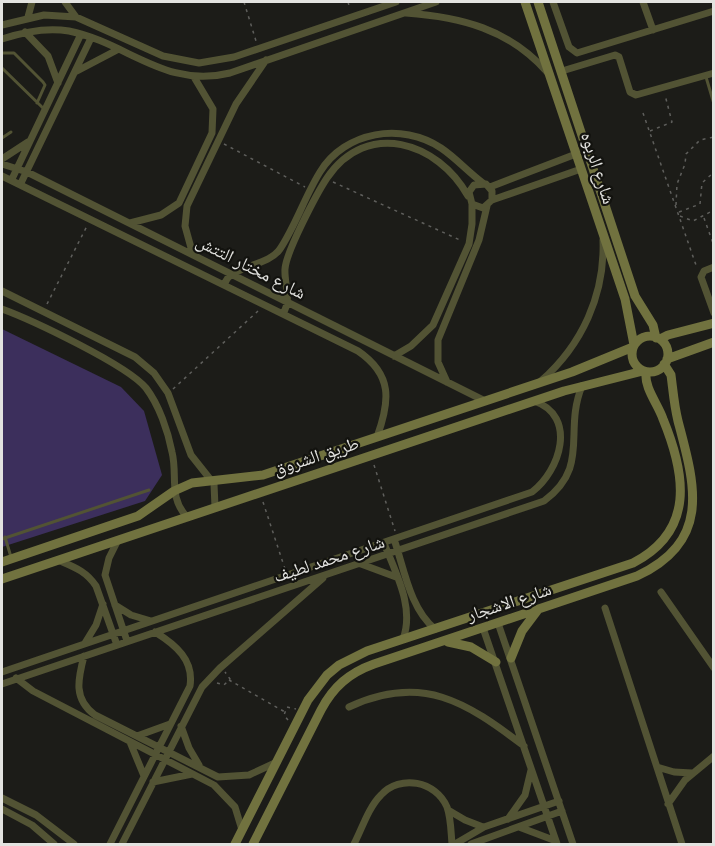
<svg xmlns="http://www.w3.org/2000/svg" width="715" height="846" font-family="Karla,'Noto Naskh Arabic',sans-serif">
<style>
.green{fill:#3c2f5c}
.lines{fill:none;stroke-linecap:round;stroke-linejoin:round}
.path{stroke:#5f5f5c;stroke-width:1.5;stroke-dasharray:3 4.5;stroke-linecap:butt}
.lane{stroke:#525334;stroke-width:3}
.street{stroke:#525334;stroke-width:7}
.secondary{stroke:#71723f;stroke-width:9}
.labels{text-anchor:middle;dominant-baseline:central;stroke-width:4.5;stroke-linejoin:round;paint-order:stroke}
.street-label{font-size:18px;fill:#e3e3e0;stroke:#13130f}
</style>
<rect width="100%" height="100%" fill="#1c1c18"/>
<path class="green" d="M2 329 121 387 144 411 162 475 145 501 2 547Z"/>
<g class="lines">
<path class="path" d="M244 2 256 41
M348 2 350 9
M643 113 697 268
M650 131 672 122 665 95
M224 144 305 187
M333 182 462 241
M676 205 677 184 685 164 686 154 700 140 714 137
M679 212 700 204 702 183 714 172
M680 216 693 221 714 210
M704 218 714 246
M47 304 87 226
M173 389 258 311
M374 465 395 531
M263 502 285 569
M229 680 285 712
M217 683 224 685 230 679 225 672
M288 720 284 715 287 707 296 709"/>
<path class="lane" d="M2 53H14L43 82 45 85 37 103
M2 68 44 109
M706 77 714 104
M2 138 11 132
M5 537 11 557
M2 539 149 490"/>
<path class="street" d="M65 2 76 17
M553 2 569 47 577 53 714 11
M643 2 653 30
M406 13C461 17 509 29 547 72
M28 17 32 2
M2 25 44 15 76 17 163 56 199 63 234 57 396 2
M25 32 48 56 58 83
M2 39C23 32 46 27 69 31 128 43 165 89 230 73L436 2
M77 71 117 50
M562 71 615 55 619 57 630 92 636 95 714 73
M2 159 28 142
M2 164 27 172 485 401
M2 176 358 351C393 375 390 401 377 437
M12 179 81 34
M21 183 91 38
M490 187 576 154
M492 200V191L486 184 474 185 469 192 472 204 483 208 492 200 581 169
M130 223 161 215 179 203 212 133 213 109 194 77
M193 255 185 226 187 206 236 104 266 60
M714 267 704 271 701 277 714 313
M225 284C228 266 268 267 280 249 296 225 305 196 320 172 345 131 402 122 441 148 456 158 468 172 483 183
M2 291 135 357 154 373 168 393 191 455 214 484 215 507
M2 309C32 320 127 365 146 388 159 405 168 431 172 452 178 476 168 497 187 517
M283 313C292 301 284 283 285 269 286 252 317 193 327 178 367 119 438 142 468 196
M394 356 411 346 433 325 469 244 472 224V204
M541 381C582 345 605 295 603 240
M447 382 438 362V340L479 240 487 206
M394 539C404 568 410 609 435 629
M118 540 109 558 105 575 127 641
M384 543C395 572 415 607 403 639
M58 560C74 567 86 571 96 586L117 645
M361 564 396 577
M661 592 714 668
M115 605 131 615 151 621
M605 608 682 844
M498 623 573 844
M483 628 557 844
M85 643 96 625 103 604
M84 656C78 679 73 699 95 715L218 777 249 775 277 762
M2 672 532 492C560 471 578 416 534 401
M16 678 33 691 214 785 235 807 242 830
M2 684 544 501C591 466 563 432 582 386
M349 707C422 673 466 702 524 746
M181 726 189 748 199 765
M137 736 170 724
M130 742 144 776
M657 767 674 772 692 773
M153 782 192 774
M2 798 36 815 74 844
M668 804 685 780 714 756
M2 809 32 825 54 844
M448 810 465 820 483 827
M508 819 525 795 531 770
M519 827 556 841
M110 844 190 686C194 660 176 645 155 632
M122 844 202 687 220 668 323 578
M354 844C362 829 368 808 381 795 400 774 436 781 447 807 451 818 451 833 452 844
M455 844 484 827 559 801
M471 844 562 811"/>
<path class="secondary" d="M525 2 625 299 634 345
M538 2 635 296 653 325 656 338
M632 354a18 18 0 1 1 36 0a18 18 0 1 1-36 0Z
M660 339 668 335 714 323
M667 359 714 342
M2 562 138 516 174 491 192 483 263 475 572 372 633 347
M2 579 564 391 643 371
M448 642 471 647 496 662
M511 658 522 631 537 611
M235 844 308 700 327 675 339 665 367 651 633 563C695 531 686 475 663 419 658 404 644 388 646 372
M253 844 321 710C333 687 349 673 374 664L637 576C712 541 695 485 678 421 674 405 673 390 671 375L664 364"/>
</g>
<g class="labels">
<g class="street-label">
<text transform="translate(598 168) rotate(72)">شارع الربوه</text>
<text transform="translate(251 267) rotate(27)">شارع مختار التتش</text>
<text transform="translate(316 456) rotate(-18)">طريق الشروق</text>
<text transform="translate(329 559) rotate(-18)">شارع محمد لطيف</text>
<text transform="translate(509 602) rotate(-18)">شارع الاشجار</text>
</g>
</g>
<rect width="715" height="846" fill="none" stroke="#e3e3e0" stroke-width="6"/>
</svg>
